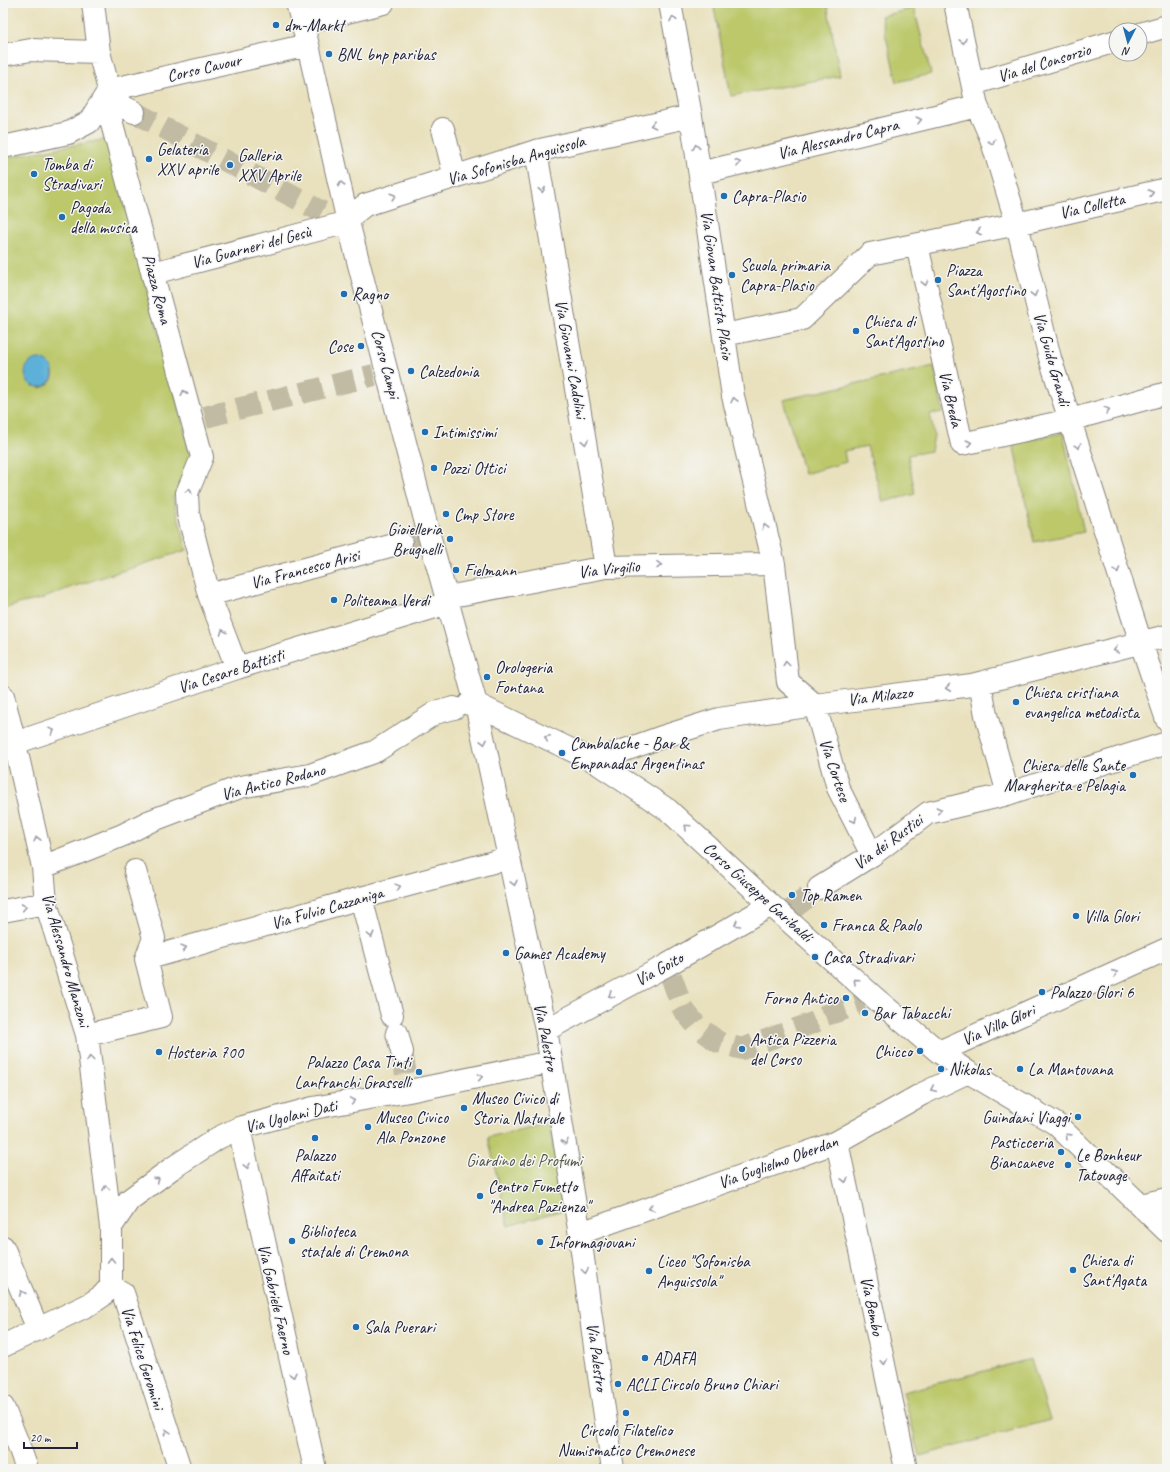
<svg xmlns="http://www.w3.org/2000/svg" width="1170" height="1472" font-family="Caveat,sans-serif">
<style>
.green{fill:#bcc86a;stroke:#6f7552;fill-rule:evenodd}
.water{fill:#5db1d9;stroke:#406a8a}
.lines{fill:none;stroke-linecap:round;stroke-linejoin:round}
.minor-tunnel{stroke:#c1bba3;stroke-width:22;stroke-dasharray:22 11;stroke-linecap:butt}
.minor-casing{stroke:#86827c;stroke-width:24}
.minor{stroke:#fff;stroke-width:22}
.oneway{stroke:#9c9ca7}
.poi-dot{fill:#1f6fb2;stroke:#f6f6f2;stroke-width:1.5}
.labels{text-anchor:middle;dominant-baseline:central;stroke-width:3;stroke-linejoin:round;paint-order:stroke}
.poi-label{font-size:17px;fill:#22223b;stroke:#f6f6f2;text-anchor:start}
.street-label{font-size:17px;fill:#22223b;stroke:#f6f6f2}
.park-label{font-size:17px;fill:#505449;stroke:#f6f6f2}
</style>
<rect width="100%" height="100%" fill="#f6f6f2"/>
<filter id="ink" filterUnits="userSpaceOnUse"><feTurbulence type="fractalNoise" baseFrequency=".025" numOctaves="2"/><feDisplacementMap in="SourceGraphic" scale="8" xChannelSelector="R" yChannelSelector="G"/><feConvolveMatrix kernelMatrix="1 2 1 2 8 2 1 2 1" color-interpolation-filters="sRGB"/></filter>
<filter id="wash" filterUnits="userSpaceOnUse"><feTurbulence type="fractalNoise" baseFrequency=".012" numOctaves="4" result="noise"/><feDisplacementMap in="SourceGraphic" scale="16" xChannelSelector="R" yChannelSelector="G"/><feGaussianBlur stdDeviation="0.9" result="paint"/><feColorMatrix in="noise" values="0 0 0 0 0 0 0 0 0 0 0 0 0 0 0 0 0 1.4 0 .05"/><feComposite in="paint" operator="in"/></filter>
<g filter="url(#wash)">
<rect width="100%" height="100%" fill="#e9e1bd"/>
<path class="green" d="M713 3H827L840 76 731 96Z
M914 8 931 74 897 82 881 16Z
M107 139 192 458 173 498 187 550 69 588 42 599 22 603 3 609V158ZM39 359C57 364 59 383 40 388L32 361Z
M934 366 943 412 930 414 934 435 931 451 908 455 915 494 883 502 867 446 844 451 846 462 804 474 783 400Z
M1063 433 1084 532 1034 542 1013 443Z
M549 1123 563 1210 508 1226 488 1137Z
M1031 1359 1050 1420 920 1456 903 1392Z"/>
<path class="water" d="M25 373a14 14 0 1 1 28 0a14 14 0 1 1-28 0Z"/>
</g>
<g filter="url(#ink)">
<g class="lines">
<path class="minor-tunnel" d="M134 112 322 212
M205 417 374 375
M401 543 419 537
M790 911 819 888
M671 976 683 1009 696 1025 718 1042 742 1049 815 1022 826 1015 864 1003
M402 1052 407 1080"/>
<g class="minor-casing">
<path id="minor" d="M93 3 99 52 109 90
M297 3 308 45 348 222 429 535 476 704 546 1030 579 1229 598 1369 613 1469
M670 3 691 116 733 396 774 564 788 682 815 705
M955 3 977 106 991 138 1017 224 1050 358 1141 643 1167 720
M302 23 383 3
M1140 34 1167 26
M3 55 31 50 99 52
M973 84 1116 41
M105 98 202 457 187 493 188 513 209 595 237 668
M105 98 134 112
M443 129 455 177
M3 147 68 133 89 122 109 90 308 45
M536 151 606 567
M700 173 977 106
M348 222 355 213 365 205 536 151 691 116
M917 245 962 444 1070 420 1167 393
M153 273 348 222
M724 335 802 319 870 254 1017 224 1167 189
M209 595 401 543
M447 597 606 567 774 564
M980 683 986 715 1008 794
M3 696 15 744 43 867 46 903 87 1035 111 1227V1286L123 1293 180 1469
M469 704H476L594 761 668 810 771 905 876 999 939 1052 968 1072 1056 1124 1167 1231
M815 705 838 788 872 855
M3 747 237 668 448 603
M594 761 659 738 719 719 815 705 972 685 1167 636
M43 867 123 835 148 822 240 787 310 775 376 751 435 713 454 708
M135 871 154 938 146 959
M819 888 872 855 928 813 1004 795 1167 743
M361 898 392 1015
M3 911 46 903
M146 959 361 898 508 858
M546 1030 667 965 771 905
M397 1033 402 1052
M87 1035 161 1017 146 959
M939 1052 1167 949
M239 1128 315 1469
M837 1142 906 1469
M1141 1205 1167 1199
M111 1227 129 1200 171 1169 218 1138 239 1128 313 1108 409 1091 551 1062
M579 1229 586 1231 837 1142 922 1094 968 1072
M3 1247 38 1329
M3 1346 90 1304 102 1296 111 1286
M3 1407 17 1441 27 1469"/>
</g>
<use href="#minor" class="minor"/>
</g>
<defs><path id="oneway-chevron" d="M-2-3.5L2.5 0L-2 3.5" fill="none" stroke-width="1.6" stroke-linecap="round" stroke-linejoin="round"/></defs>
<g class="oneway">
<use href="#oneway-chevron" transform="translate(673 19) rotate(-101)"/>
<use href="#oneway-chevron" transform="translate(963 41) rotate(78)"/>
<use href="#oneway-chevron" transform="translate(919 120) rotate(-14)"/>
<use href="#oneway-chevron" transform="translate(653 125) rotate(167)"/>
<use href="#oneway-chevron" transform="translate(992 142) rotate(72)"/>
<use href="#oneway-chevron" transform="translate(696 147) rotate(-99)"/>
<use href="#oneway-chevron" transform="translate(738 163) rotate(-14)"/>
<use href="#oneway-chevron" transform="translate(341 184) rotate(-103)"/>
<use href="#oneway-chevron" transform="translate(542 190) rotate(80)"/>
<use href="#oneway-chevron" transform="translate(1151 193) rotate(-13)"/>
<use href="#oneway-chevron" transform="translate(393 196) rotate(-17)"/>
<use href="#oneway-chevron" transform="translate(979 232) rotate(168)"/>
<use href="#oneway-chevron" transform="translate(925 283) rotate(77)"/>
<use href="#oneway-chevron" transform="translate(1034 294) rotate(76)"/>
<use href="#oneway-chevron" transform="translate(184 393) rotate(-104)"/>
<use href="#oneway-chevron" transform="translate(734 400) rotate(-103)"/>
<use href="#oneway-chevron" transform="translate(1107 410) rotate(-15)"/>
<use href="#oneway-chevron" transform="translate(585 442) rotate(80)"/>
<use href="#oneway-chevron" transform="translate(969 443) rotate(-13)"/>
<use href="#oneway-chevron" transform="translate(1078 446) rotate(72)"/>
<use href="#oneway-chevron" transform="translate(189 491) rotate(-74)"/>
<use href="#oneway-chevron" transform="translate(765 527) rotate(-104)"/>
<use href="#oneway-chevron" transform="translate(659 565) rotate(-1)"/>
<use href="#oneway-chevron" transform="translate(1117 570) rotate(72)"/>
<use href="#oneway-chevron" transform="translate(223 632) rotate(-111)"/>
<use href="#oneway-chevron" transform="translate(1116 650) rotate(166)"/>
<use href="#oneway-chevron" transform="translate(786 664) rotate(-97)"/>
<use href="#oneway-chevron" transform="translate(948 688) rotate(173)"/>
<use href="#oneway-chevron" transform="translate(52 731) rotate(-19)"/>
<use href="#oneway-chevron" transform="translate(547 738) rotate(-154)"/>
<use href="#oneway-chevron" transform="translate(484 742) rotate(78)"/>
<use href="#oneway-chevron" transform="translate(939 810) rotate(-13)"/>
<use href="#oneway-chevron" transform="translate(854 820) rotate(63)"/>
<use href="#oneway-chevron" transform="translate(687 827) rotate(-137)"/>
<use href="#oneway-chevron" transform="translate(37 839) rotate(-103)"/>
<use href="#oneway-chevron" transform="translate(514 883) rotate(78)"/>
<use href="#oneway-chevron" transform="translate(398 887) rotate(-15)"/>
<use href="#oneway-chevron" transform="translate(24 907) rotate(-11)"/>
<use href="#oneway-chevron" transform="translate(737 924) rotate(150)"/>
<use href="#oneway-chevron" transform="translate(371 935) rotate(75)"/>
<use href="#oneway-chevron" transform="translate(184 948) rotate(-16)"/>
<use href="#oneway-chevron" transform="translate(1115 973) rotate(-24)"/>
<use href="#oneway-chevron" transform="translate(856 981) rotate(-138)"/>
<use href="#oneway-chevron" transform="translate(611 995) rotate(152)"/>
<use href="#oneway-chevron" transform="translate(90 1059) rotate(-97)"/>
<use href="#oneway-chevron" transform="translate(480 1077) rotate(-11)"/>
<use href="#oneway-chevron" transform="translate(933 1089) rotate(155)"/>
<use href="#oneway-chevron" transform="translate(353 1101) rotate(-10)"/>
<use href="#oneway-chevron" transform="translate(1068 1136) rotate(-136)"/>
<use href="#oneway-chevron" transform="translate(565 1142) rotate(80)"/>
<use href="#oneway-chevron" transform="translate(247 1166) rotate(77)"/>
<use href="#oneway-chevron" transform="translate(157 1180) rotate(-37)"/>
<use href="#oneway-chevron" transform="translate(845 1180) rotate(78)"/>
<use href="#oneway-chevron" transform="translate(106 1188) rotate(-97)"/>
<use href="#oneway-chevron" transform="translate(651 1208) rotate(160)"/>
<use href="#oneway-chevron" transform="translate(111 1260) rotate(-91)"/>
<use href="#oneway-chevron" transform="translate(585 1271) rotate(82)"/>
<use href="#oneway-chevron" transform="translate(22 1293) rotate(-113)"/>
<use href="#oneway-chevron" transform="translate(884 1362) rotate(78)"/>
<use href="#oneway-chevron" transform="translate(293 1375) rotate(77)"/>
<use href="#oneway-chevron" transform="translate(167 1432) rotate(-108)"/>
</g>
</g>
<g class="poi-dot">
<circle cx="276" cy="25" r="4"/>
<circle cx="329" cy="54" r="4"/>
<circle cx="149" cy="159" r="4"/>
<circle cx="230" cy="165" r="4"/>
<circle cx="34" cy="174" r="4"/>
<circle cx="724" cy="196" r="4"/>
<circle cx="62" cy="217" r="4"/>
<circle cx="732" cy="275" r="4"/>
<circle cx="938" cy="280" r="4"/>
<circle cx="344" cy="294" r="4"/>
<circle cx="856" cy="331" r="4"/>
<circle cx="361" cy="346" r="4"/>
<circle cx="411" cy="371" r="4"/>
<circle cx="425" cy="432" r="4"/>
<circle cx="434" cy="468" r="4"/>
<circle cx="446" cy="514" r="4"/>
<circle cx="450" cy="539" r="4"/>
<circle cx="456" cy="570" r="4"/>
<circle cx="334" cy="600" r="4"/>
<circle cx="487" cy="677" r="4"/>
<circle cx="1016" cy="702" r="4"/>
<circle cx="562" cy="753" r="4"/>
<circle cx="1133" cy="775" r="4"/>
<circle cx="792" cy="895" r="4"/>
<circle cx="1076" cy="916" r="4"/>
<circle cx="824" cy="925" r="4"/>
<circle cx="506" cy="953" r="4"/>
<circle cx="815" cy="957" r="4"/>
<circle cx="1042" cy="992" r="4"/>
<circle cx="846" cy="998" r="4"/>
<circle cx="865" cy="1013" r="4"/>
<circle cx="742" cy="1049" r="4"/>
<circle cx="920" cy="1051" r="4"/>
<circle cx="159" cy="1052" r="4"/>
<circle cx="941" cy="1069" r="4"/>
<circle cx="1020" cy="1069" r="4"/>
<circle cx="419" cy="1072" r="4"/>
<circle cx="464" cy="1108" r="4"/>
<circle cx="1078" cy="1117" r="4"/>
<circle cx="368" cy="1127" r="4"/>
<circle cx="315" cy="1138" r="4"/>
<circle cx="1061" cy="1152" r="4"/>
<circle cx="1068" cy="1165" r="4"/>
<circle cx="480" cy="1196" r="4"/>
<circle cx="292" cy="1241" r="4"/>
<circle cx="540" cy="1242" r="4"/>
<circle cx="1073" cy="1270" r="4"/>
<circle cx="649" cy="1271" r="4"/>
<circle cx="356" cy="1327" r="4"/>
<circle cx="645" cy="1358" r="4"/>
<circle cx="618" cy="1384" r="4"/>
<circle cx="626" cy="1413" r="4"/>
</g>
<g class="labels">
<g class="poi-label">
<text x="284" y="25">dm-Markt</text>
<text x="337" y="54">BNL bnp paribas</text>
<text x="157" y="149">Gelateria<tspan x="157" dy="20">XXV aprile</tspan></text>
<text x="238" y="155">Galleria<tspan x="238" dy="20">XXV Aprile</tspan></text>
<text x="42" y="164">Tomba di<tspan x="42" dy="20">Stradivari</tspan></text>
<text x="732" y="196">Capra-Plasio</text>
<text x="70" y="207">Pagoda<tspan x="70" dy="20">della musica</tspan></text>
<text x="740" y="265">Scuola primaria<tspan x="740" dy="20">Capra-Plasio</tspan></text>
<text x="946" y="270">Piazza<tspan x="946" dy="20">Sant'Agostino</tspan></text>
<text x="352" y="294">Ragno</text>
<text x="864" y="321">Chiesa di<tspan x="864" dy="20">Sant'Agostino</tspan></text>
<text x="353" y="346" text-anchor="end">Cose</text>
<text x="419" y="371">Calzedonia</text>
<text x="433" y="432">Intimissimi</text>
<text x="442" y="468">Pozzi Ottici</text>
<text x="454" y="514">Cmp Store</text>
<text x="442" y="529" text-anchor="end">Gioielleria<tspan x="442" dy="20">Brugnelli</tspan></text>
<text x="464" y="570">Fielmann</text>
<text x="342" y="600">Politeama Verdi</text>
<text x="495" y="667">Orologeria<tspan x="495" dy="20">Fontana</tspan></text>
<text x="1024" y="692">Chiesa cristiana<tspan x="1024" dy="20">evangelica metodista</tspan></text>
<text x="570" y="743">Cambalache - Bar &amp;<tspan x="570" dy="20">Empanadas Argentinas</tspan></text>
<text x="1125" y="765" text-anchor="end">Chiesa delle Sante<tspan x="1125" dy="20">Margherita e Pelagia</tspan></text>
<text x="800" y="895">Top Ramen</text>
<text x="1084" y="916">Villa Glori</text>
<text x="832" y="925">Franca &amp; Paolo</text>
<text x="514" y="953">Games Academy</text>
<text x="823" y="957">Casa Stradivari</text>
<text x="1050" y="992">Palazzo Glori 6</text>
<text x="838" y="998" text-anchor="end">Forno Antico</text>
<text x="873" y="1013">Bar Tabacchi</text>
<text x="750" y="1039">Antica Pizzeria<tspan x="750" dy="20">del Corso</tspan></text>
<text x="912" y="1051" text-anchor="end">Chicco</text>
<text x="167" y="1052">Hosteria 700</text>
<text x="411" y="1062" text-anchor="end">Palazzo Casa Tinti<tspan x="411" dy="20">Lanfranchi Grasselli</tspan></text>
<text x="949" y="1069">Nikolas</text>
<text x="1028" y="1069">La Mantovana</text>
<text x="472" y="1098">Museo Civico di<tspan x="472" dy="20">Storia Naturale</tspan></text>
<text x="376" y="1117">Museo Civico<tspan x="376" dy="20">Ala Ponzone</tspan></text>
<text x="1070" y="1117" text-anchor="end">Guindani Viaggi</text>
<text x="1053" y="1142" text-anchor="end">Pasticceria<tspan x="1053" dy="20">Biancaneve</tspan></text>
<text x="315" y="1155" text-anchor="middle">Palazzo<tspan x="315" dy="20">Affaitati</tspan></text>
<text x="1076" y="1155">Le Bonheur<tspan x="1076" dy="20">Tatouage</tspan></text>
<text x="488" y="1186">Centro Fumetto<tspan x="488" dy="20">"Andrea Pazienza"</tspan></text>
<text x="300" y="1231">Biblioteca<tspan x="300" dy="20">statale di Cremona</tspan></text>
<text x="548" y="1242">Informagiovani</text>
<text x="1081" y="1260">Chiesa di<tspan x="1081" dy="20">Sant'Agata</tspan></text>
<text x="657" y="1261">Liceo "Sofonisba<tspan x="657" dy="20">Anguissola"</tspan></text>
<text x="364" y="1327">Sala Puerari</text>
<text x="653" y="1358">ADAFA</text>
<text x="626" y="1384">ACLI Circolo Bruno Chiari</text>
<text x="626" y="1430" text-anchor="middle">Circolo Filatelico<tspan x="626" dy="20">Numismatico Cremonese</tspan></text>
</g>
<g class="street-label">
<text transform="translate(1044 63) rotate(-17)">Via del Consorzio</text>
<text transform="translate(204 68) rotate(-13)">Corso Cavour</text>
<text transform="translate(838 139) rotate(-14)">Via Alessandro Capra</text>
<text transform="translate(516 160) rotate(-16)">Via Sofonisba Anguissola</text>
<text transform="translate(1092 206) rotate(-13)">Via Colletta</text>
<text transform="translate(251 247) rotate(-15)">Via Guarneri del Gesù</text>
<text transform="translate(717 285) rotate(82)">Via Giovan Battista Plasio</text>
<text transform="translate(157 289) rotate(75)">Piazza Roma</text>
<text transform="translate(571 359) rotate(80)">Via Giovanni Cadolini</text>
<text transform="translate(1052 359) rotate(74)">Via Guido Grandi</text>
<text transform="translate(386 364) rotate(75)">Corso Campi</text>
<text transform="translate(951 399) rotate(77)">Via Breda</text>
<text transform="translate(305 569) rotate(-15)">Via Francesco Arisi</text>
<text transform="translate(609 569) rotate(-6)">Via Virgilio</text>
<text transform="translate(231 671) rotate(-18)">Via Cesare Battisti</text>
<text transform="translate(880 696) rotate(-7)">Via Milazzo</text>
<text transform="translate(835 770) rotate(71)">Via Cortese</text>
<text transform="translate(273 782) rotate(-14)">Via Antico Rodano</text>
<text transform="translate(888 842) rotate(-36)">Via dei Rustici</text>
<text transform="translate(758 892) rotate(42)">Corso Giuseppe Garibaldi</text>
<text transform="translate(327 908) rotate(-16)">Via Fulvio Cazzaniga</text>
<text transform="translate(66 960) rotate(74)">Via Alessandro Manzoni</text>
<text transform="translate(659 969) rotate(-29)">Via Goito</text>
<text transform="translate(998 1025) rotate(-24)">Via Villa Glori</text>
<text transform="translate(546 1037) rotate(79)">Via Palestro</text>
<text transform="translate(291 1116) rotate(-14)">Via Ugolani Dati</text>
<text transform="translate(778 1162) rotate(-20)">Via Guglielmo Oberdan</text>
<text transform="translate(276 1299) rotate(77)">Via Gabriele Faerno</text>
<text transform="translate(872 1306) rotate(78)">Via Bembo</text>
<text transform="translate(597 1357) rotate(82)">Via Palestro</text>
<text transform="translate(143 1358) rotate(72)">Via Felice Geromini</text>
</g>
<g class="park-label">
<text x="524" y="1160">Giardino dei Profumi</text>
</g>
</g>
<rect width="1170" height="1472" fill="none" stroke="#f6f6f2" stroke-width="16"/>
<g transform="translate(1128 42) rotate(186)"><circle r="19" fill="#f6f6f2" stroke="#a1a1a9"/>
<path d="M0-3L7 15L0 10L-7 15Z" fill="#1f6fb2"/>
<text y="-6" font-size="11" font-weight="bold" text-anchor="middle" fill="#22223b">N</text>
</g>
<path d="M24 1442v6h53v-6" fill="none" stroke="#22223b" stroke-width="2"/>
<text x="30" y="1442" font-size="12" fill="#22223b" stroke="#f6f6f2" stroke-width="3" paint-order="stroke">20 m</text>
</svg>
